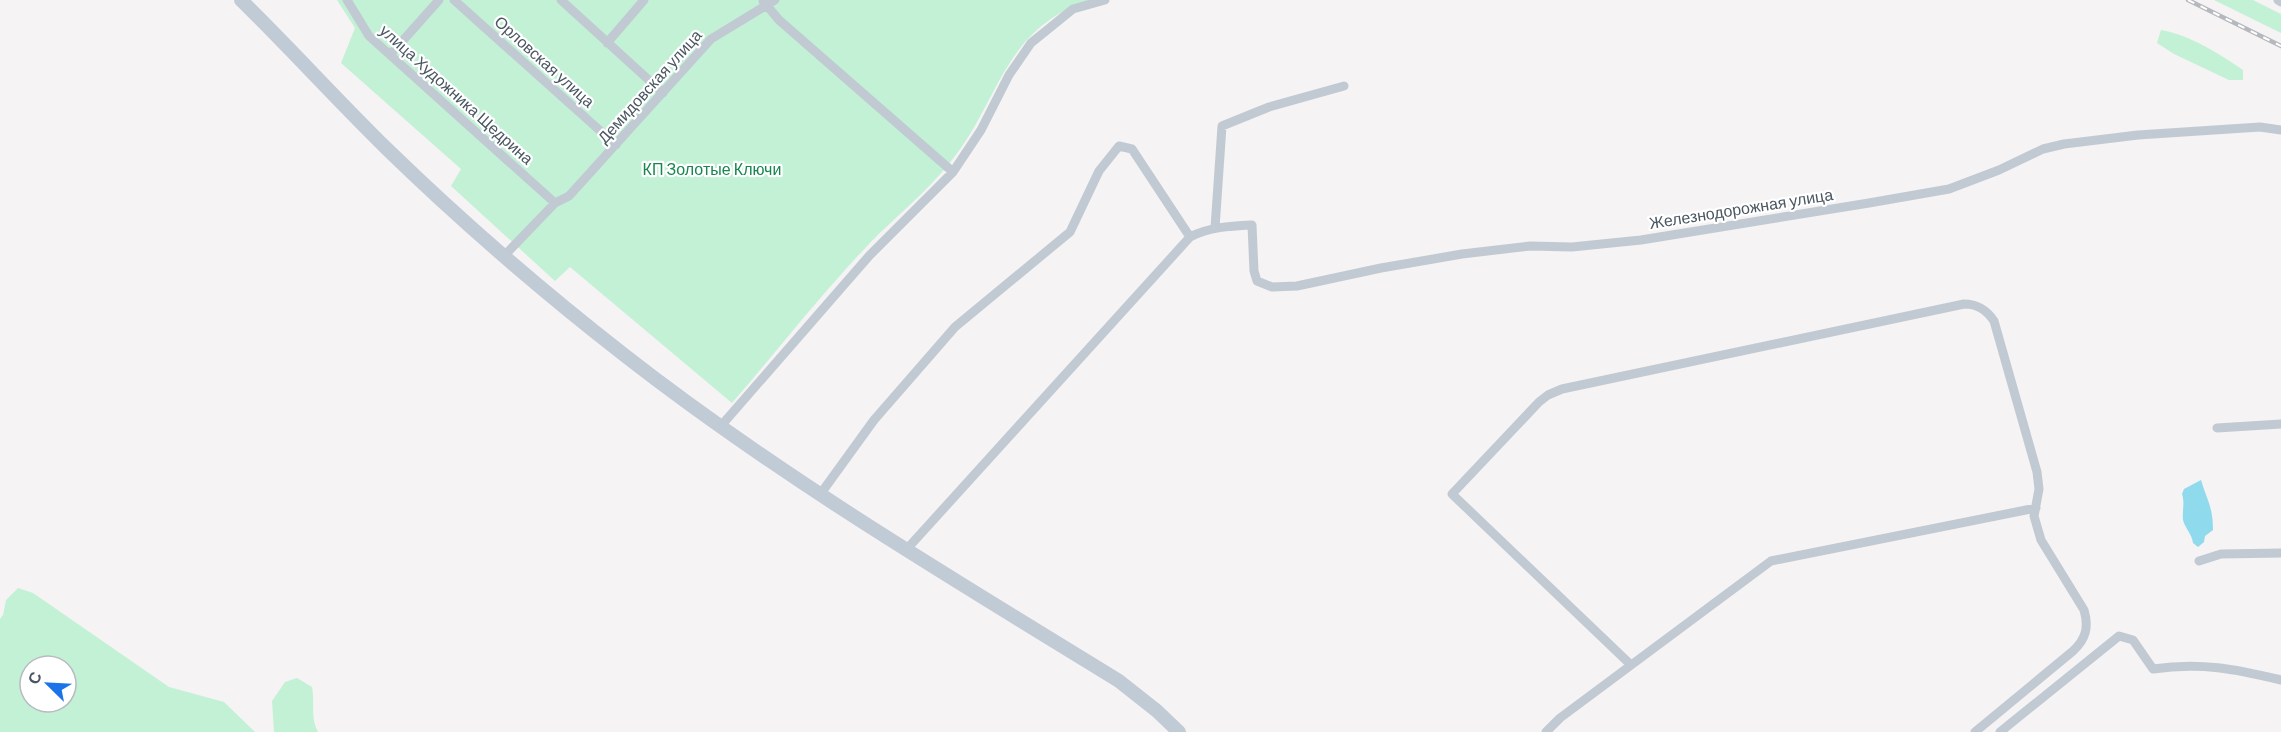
<svg xmlns="http://www.w3.org/2000/svg" width="2281" height="732" font-family="Barlow,sans-serif">
<style>
.green{fill:#c3f1d5;fill-rule:evenodd}
.water{fill:#90daee}
.lines{fill:none;stroke-linecap:round;stroke-linejoin:round}
.street{stroke:#c1cad2;stroke-width:9}
.secondary{stroke:#c1cbd6;stroke-width:14}
.rail-casing{stroke:#b5b8bd;stroke-width:4.5}
.rail{stroke:#fff;stroke-width:2;stroke-dasharray:7;stroke-linecap:butt}
.labels{text-anchor:middle;dominant-baseline:central;stroke-width:4.5;stroke-linejoin:round;paint-order:stroke}
.street-label{font-size:16px;fill:#4a5661;stroke:#fff}
.park-label{font-size:16px;fill:#17864f;stroke:#fff}
</style>
<rect width="100%" height="100%" fill="#f5f3f3"/>
<path class="green" d="M337 0H1090C1003 29 1001 98 952 160 929 190 895 217 869 244 821 294 778 350 732 403L570 267 555 281 451 186 461 169 341 63 355 28Z
M2214 0H2253L2281 14V33Z
M2161 30C2190 35 2220 54 2243 70V80H2229L2174 54 2157 43Z
M18 588 33 593 169 687 224 702 255 732H0V619L3 615 6 600ZM30 666H66V702H30Z
M297 678 312 687C315 702 310 718 318 732H274L272 701 285 682Z"/>
<path class="water" d="M2201 480C2207 500 2213 507 2213 530L2205 536 2204 542 2198 547 2193 543C2192 534 2185 528 2183 520 2182 511 2185 503 2182 494L2184 489Z"/>
<g class="lines">
<path class="street" d="M347 0 369 36 555 203
M454 0 616 145
M561 0 663 93
M2278 0 2281 2
M763 1 779 20 953 172
M607 43 644 0
M390 55 439 0
M1215 228 1222 126 1269 107 1344 86
M504 256 555 203 569 196 711 39 775 0
M720 427 869 256 953 172 981 130 1009 75 1031 43 1073 9 1105 0
M2217 428 2281 424
M819 496 874 420 955 327 1070 232 1099 171 1119 146 1132 149 1190 237
M906 550 1190 237C1209 227 1230 226 1252 225L1254 271 1257 281 1272 287 1297 286 1381 268 1462 254 1530 246 1572 247 1641 240 1869 203 1949 189 1999 170 2043 149 2064 144 2138 135 2260 127 2281 130
M2199 561 2221 554 2281 553
M1631 665 1452 494 1539 402 1548 395 1562 389 1964 304C1977 304 1986 309 1994 321L2037 472 2039 489 2034 516 2041 540 2084 610C2089 627 2086 639 2073 651L1975 732
M1546 732 1560 718 1771 561 2036 508
M2000 732 2119 636 2133 640 2153 669C2201 662 2235 669 2281 680"/>
<path class="secondary" d="M241 0C290 48 337 100 386 148 461 221 541 290 623 354 779 476 950 577 1119 681L1157 711 1179 732"/>
<g class="rail-casing">
<path id="rail" d="M2188 0 2281 46"/>
</g>
<use href="#rail" class="rail"/>
</g>
<g class="labels">
<g class="street-label">
<text transform="translate(545 61) rotate(42)">Орловская улица</text>
<text transform="translate(649 86) rotate(-48)">Демидовская улица</text>
<text transform="translate(457 94) rotate(42)">улица Художника Щедрина</text>
<text transform="translate(1741 208) rotate(-9)">Железнодорожная улица</text>
</g>
<g class="park-label">
<text x="712" y="168">КП Золотые Ключи</text>
</g>
</g>
<g transform="translate(48 684) rotate(294)"><circle r="28" fill="#ffffff" stroke="#b7bbc0" stroke-width="1.5"/>
<path d="M0-4.5L10 22L0 15L-10 22Z" fill="#1a73e8"/>
<text y="-9" font-size="16" font-weight="bold" text-anchor="middle" fill="#4a5661">С</text>
</g>
</svg>
